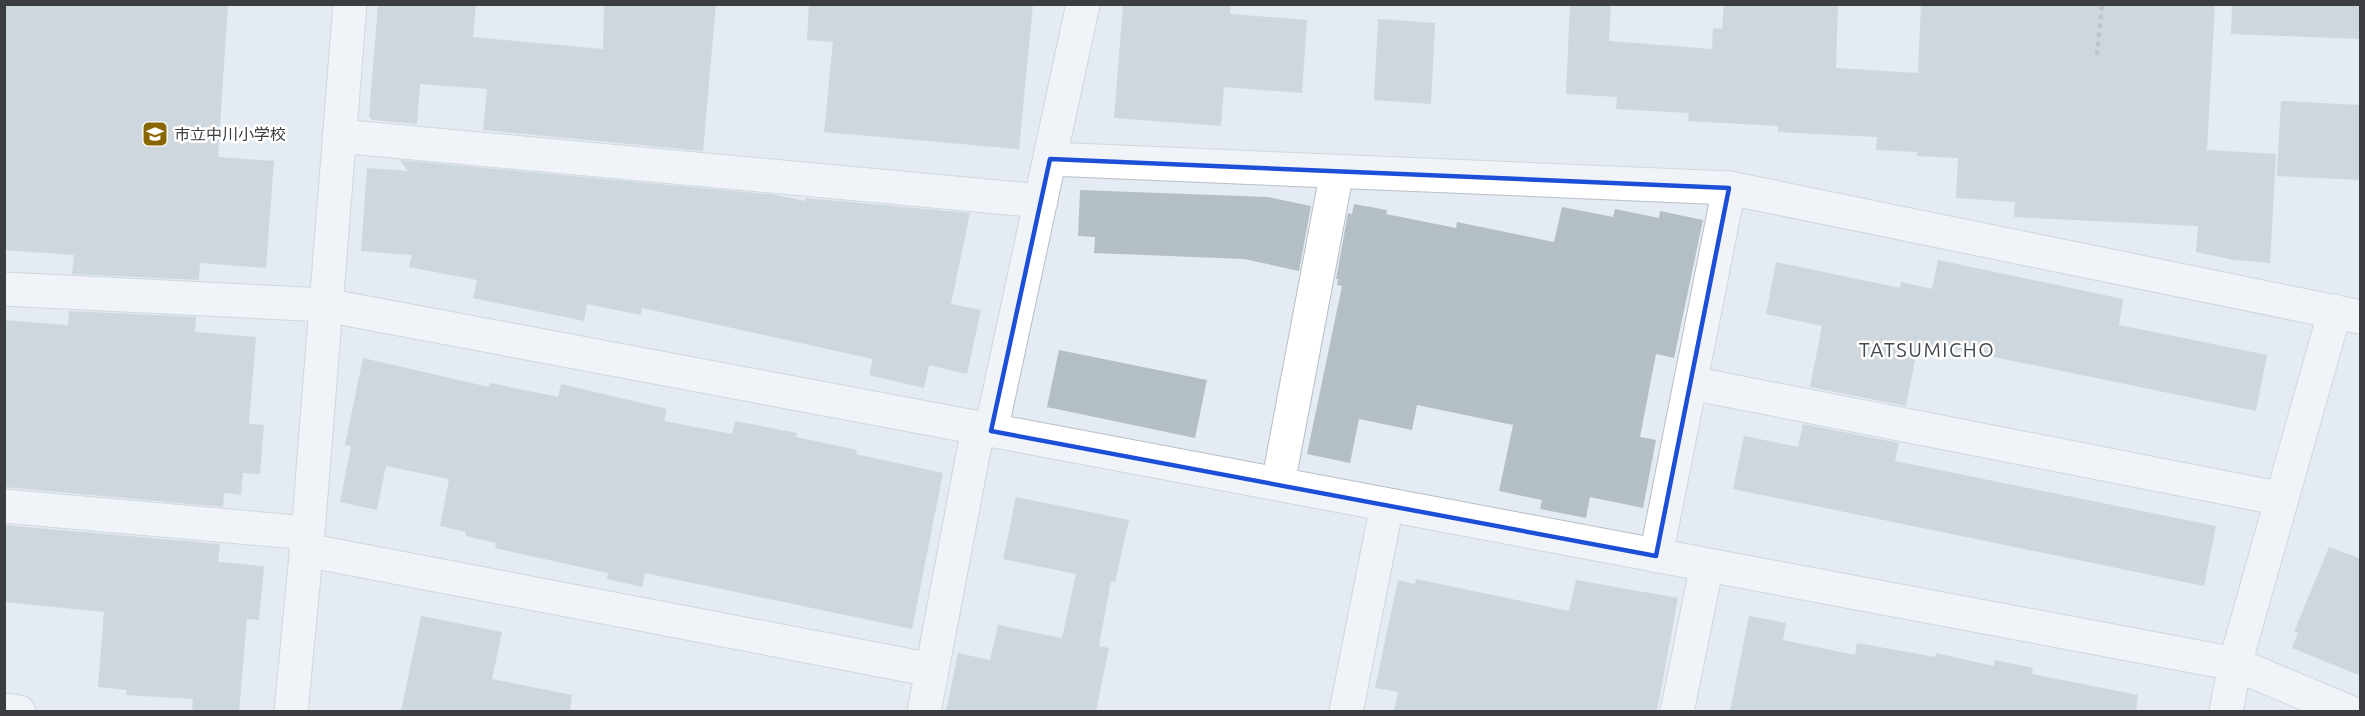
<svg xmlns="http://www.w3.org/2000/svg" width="2365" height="716" font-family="Ubuntu,'Noto Sans JP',sans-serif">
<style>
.building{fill:#b4bfc3}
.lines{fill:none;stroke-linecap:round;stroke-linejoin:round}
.minor-casing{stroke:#b7bec6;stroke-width:35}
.path{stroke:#8f9399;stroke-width:4;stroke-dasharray:4.5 4.5;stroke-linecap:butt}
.minor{stroke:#fff;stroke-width:33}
.marked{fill:none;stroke:#1d4ed8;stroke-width:4.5;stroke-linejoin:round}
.labels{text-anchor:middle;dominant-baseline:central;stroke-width:5;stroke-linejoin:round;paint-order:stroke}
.poi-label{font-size:16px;fill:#3b3d41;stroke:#fff;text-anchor:start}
.quarter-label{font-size:20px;letter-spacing:1.5px;fill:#444950;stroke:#fff}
</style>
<rect width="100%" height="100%" fill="#e4ebf3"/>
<path class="building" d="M4 4H228L218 157 274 161 266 268 200 263 199 280 72 274 74 255 4 250Z
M378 4H476L473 37 603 49 604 4H716L703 151 483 130 487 89 420 84 417 124 372 120 369 116Z
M809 4H1033L1019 149 824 132 833 42 807 40Z
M1123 4H1231L1230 14 1307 20 1302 93 1224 87 1221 126 1114 118Z
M1570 4H1611L1609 41 1712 49 1713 28 1722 29 1724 4H1838L1836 68 1918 73 1921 4H2215L2207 150 2276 154 2270 263 2234 260 2196 252 2198 226 2014 217 2015 202 1956 198 1958 158 1917 156V152L1876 150 1877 137 1778 132V126L1688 121 1689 113 1616 109 1617 97 1566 94Z
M2232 4H2361V39L2231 34Z
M1378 19 1435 23 1431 104 1374 100Z
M2281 101 2361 105V180L2277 176Z
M400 160 777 195 805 201 806 198 970 213 951 304 981 310 967 374 929 365 924 388 869 375 873 359 642 308 641 315 587 304 584 321 473 298 477 280 409 267 412 255 361 251 367 168 408 171Z
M1080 190 1268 197 1311 206 1299 271 1244 259 1094 253 1095 237 1078 236Z
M1354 204 1387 210 1386 214 1456 228 1457 222 1554 242 1562 207 1613 217 1615 209 1659 218 1660 211 1703 220 1674 358 1656 354 1640 437 1656 440 1643 508 1590 497 1586 518 1540 509 1542 500 1499 491 1513 425 1417 405 1412 430 1359 419 1350 463 1307 454 1342 286 1337 285 1338 279H1336L1348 213 1352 214Z
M1938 260 2123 299 2119 325 2267 355 2256 411 1955 349V352L1918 345 1906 406 1810 387 1822 326 1766 314 1776 262 1900 288 1901 282 1932 289Z
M69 311 196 317 195 332 256 337 249 424 264 425 260 474 243 473 241 495 224 493 223 507 4 487V320L68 325Z
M1059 350 1207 380 1195 438 1047 407Z
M363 358 489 387 490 383 558 397 561 384 667 409 664 421 732 434 735 421 797 433 796 437 857 450 856 454 943 473 912 629 645 573 642 587 607 579 608 573 495 548 496 543 466 536V532L440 526 449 479 386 466 377 510 340 502 351 446 345 445Z
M1803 424 1899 443 1895 461 2216 526 2204 586 1733 489 1744 436 1798 447Z
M1016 497 1129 520 1115 582 1111 581 1099 646 1109 648 1096 711H946L958 653 990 660 998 625 1062 638 1076 574 1003 559Z
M4 525 220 544 218 562 264 566 259 620 247 619 239 711H192L193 699 126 695 127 690 98 687 104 612 4 602Z
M2329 547 2361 559V676L2292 648 2298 633 2294 632Z
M1416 579 1569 611 1576 580 1678 598 1657 711H1394L1398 692 1375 688 1398 580 1415 584Z
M421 616 502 632 492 679 572 695 570 711H401Z
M1749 616 1786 623 1783 640 1855 655 1857 643 1935 657 1936 653 1994 666 1995 660 2033 668 2032 674 2138 695 2136 711H1730Z"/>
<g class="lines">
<g class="minor-casing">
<path id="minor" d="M339 136 1041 201
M1050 159 1729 188 2360 317
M4 289 325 305 2235 664 2349 712
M1691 383 2282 499
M991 431 1083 4
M1278 484 1337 171
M4 506 308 533
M306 550 932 670
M1656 556 1729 188
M4 710 19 712
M291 712 308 533 350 4
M924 712 978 428
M1346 712 1387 505
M1677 712 1707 565
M2226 712 2235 664 2335 311"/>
</g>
<path class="path" d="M2097 55 2102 4"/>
<use href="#minor" class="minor"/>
</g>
<path d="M0 0H2365V716H0ZM1050 159 1729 188 1656 556 991 431Z" fill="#e4ebf3" fill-opacity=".55" fill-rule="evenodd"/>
<path class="marked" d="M1050 159 1729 188 1656 556 991 431Z"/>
<defs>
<g id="school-square" transform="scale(1.35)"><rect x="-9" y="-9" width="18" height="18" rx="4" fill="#896604" stroke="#fff"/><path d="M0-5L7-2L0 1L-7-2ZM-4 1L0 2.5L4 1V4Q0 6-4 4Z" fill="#fff"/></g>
</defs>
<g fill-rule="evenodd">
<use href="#school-square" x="155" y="134"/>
</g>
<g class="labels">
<g class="poi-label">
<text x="174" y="134">市立中川小学校</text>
</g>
<g class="quarter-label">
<text x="1927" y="349">TATSUMICHO</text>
</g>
</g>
<rect width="2365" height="716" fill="none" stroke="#3b3d41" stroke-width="12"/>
</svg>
